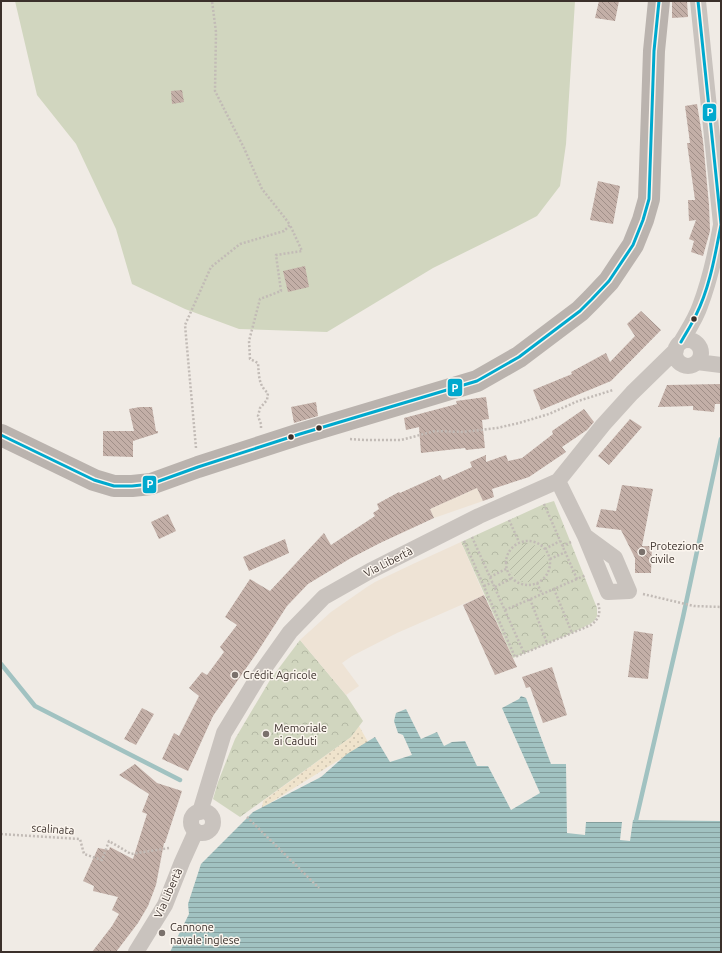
<svg xmlns="http://www.w3.org/2000/svg" width="722" height="953" font-family="Ubuntu,sans-serif">
<style>
.grass{fill:#d1d6bf}
.sand{fill:url(#sand-dots)}
.park{fill:url(#park-crowns)}
.garden{fill:url(#garden-furrows)}
.plaza{fill:#eee3d5}
.water{fill:url(#water-rules)}
.lines{fill:none;stroke-linecap:round;stroke-linejoin:round}
.stream{stroke:#a1c2c1;stroke-width:4.5}
.building{fill:url(#building-back-hatch)}
.path{stroke:#c2bbb6;stroke-width:2.5;stroke-dasharray:2 2;stroke-linecap:butt}
.street{stroke:#c9c3be;stroke-width:16}
.secondary{stroke:#bab3ae;stroke-width:22}
.bus-1-casing{stroke:#fbf5ee;stroke-width:6}
.bus-1{stroke:#00a9ce;stroke-width:3}
.bus-dot{fill:#3b302b;stroke:#fbf5ee;stroke-width:1.5}
.poi-dot{fill:#7a716c;stroke:#fbf5ee;stroke-width:1.5}
.labels{text-anchor:middle;dominant-baseline:central;stroke-width:3;stroke-linejoin:round;paint-order:stroke}
.poi-label{font-size:11px;fill:#3b302b;stroke:#fbf5ee;text-anchor:start}
.street-label{font-size:11px;fill:#3b302b;stroke:#fbf5ee}
.line-badge{stroke:#fbf5ee;stroke-width:1.5}
.badge-label{font-size:11px;text-anchor:middle;font-weight:bold;fill:#fff}
</style>
<defs>
<pattern id="sand-dots" width="8" height="8" patternUnits="userSpaceOnUse"><rect width="8" height="8" fill="#efe3cc"/><path d="M2 2h.1M6 6h.1" fill="none" stroke="#cec3af" stroke-width="1.8" stroke-linecap="round"/></pattern>
<pattern id="park-crowns" width="20" height="18" patternUnits="userSpaceOnUse"><rect width="20" height="18" fill="#d1d6bf"/><path d="M2 6a3 3 0 1 1 6 0M12 15a3 3 0 1 1 6 0" fill="none" stroke="#b4b8a4"/></pattern>
<pattern id="garden-furrows" width="10" height="10" patternUnits="userSpaceOnUse"><rect width="10" height="10" fill="#d1d6bf"/><path d="M-1 1l2-2M0 10L10 0M9 11l2-2" fill="none" stroke="#b4b8a4"/></pattern>
<pattern id="water-rules" width="6" height="5" patternUnits="userSpaceOnUse"><rect width="6" height="5" fill="#a1c2c1"/><path d="M0 2.5h6" fill="none" stroke="#849e9d"/></pattern>
<pattern id="building-back-hatch" width="6" height="6" patternUnits="userSpaceOnUse"><rect width="6" height="6" fill="#c3afa7"/><path d="M-1 5l2 2M0 0l6 6M5-1l2 2" fill="none" stroke="#a08f88"/></pattern>
</defs>
<rect width="100%" height="100%" fill="#f0ebe5"/>
<path class="grass" d="M15 1H575L566 144 560 186 537 216 512 229 433 268 327 332 239 329 185 309 132 284 116 229 76 144 37 95Z"/>
<path class="sand" d="M359 726 368 742 262 808 263 801 351 737Z"/>
<path class="park" d="M554 501 597 608V616L595 620 590 624 572 633 513 658 461 542 544 504Z
M300 640 346 695 363 721 351 737 240 817 213 799 218 782 235 739 270 680Z"/>
<path class="garden" d="M509 563a19 19 0 1 1 38 0a19 19 0 1 1-38 0Z"/>
<path class="plaza" d="M477 488 483 501 434 518 430 509Z
M461 542 484 595 397 633 352 656 342 663 359 686 346 695 300 640 331 612 367 587 375 582 415 563Z"/>
<path class="water" d="M521 696 526 698 551 764H566L567 833 585 835 586 822H622L620 840 630 841 633 820 721 821V952H170L189 914 188 904 201 864 253 812 321 777 347 754 375 737 390 762 412 755 403 735 398 733 394 721 396 713 406 709 421 739 437 732 444 746 452 742 465 741 477 766H488L511 810 540 793 502 708 519 699Z"/>
<g class="lines">
<path class="stream" d="M1 664 35 706 180 780
M636 820 683 617 721 439"/>
</g>
<path class="building" d="M599 1H619L615 21 595 18Z
M672 1H687L688 17 672 18Z
M182 90 184 102 172 104 171 91Z
M697 104 703 141 709 205 710 231 703 256 691 252 694 241 689 239 696 220 689 221 688 200H695L687 143H690L685 106Z
M598 181 620 186 613 224 590 220Z
M305 266 309 287 288 292 283 271Z
M641 311 661 330 611 381 541 410 533 390 572 374 571 372 606 353 610 362 635 336 627 324Z
M721 384V404H715L714 412 693 410V406L658 407 667 385Z
M486 397 489 419 482 420 485 448 466 450 465 448 421 453 419 427 406 430 404 418 457 404 456 401Z
M316 402 318 416 294 423 291 407Z
M140 407H152L156 431H158V433L133 441V457L103 456V431H134L129 409Z
M584 409 594 422 587 430 562 447 566 452 529 477 492 489 494 497 483 501 477 488 430 509 434 518 380 543 351 558 308 584 287 606 256 654 213 716 188 771 162 759 174 733 179 736 199 696 189 688 202 672 207 675 224 652 220 647 237 625 225 617 250 579 270 591 324 533 331 545 375 516 373 513 379 509 377 504 399 492 400 493 440 475 443 480 472 467 470 462 486 455V462L506 455 508 461 522 458 553 434 552 431Z
M630 419 642 427 609 465 598 456Z
M622 485 653 489 642 546H652L651 573H635V558L621 530 596 527 601 509 616 511Z
M168 514 176 531 159 539 151 522Z
M285 539 289 553 249 571 243 557Z
M484 595 517 667 495 675 463 605Z
M634 631 653 634 648 679 628 677Z
M552 667 567 715 543 723 530 687 526 688 522 677Z
M142 708 154 714 136 745 124 739Z
M135 764 157 783 182 791 165 843H164L156 885 148 906 138 923 116 952H92L112 926 119 914 112 910 118 897 93 891 94 886 83 881 98 848 109 850 110 847 133 859 147 814 142 812 149 794 119 775Z"/>
<g class="lines">
<path class="path" d="M261 428V424L258 416 260 408 267 400 268 393C258 385 259 374 258 363L250 359 249 341 260 299 281 291 276 255 302 251 290 225
M350 439 365 440H401L435 431 463 432 497 428 519 423 549 414 578 401 613 390
M196 448 185 325 211 267 240 244 284 231 290 225 285 218 262 189 244 148 215 91 216 32 212 1
M544 504 577 579 586 575
M509 520 519 542
M472 537 524 653
M506 563a22 22 0 1 1 44 0a22 22 0 1 1-44 0Z
M464 541 515 657 591 625C599 619 601 613 598 603
M562 546 571 542
M545 549 560 541
M550 559 566 552
M490 577 506 569
M537 583 542 594
M484 586 493 582
M495 587 512 578
M554 589 572 633
M643 594 694 606 721 607
M530 599 547 643
M505 610 577 579
M247 817 319 888
M1 834 80 839 84 854 102 860 109 841 131 854 169 848"/>
<path class="street" d="M698 1 721 224
M675 353a13 13 0 1 1 26 0a13 13 0 1 1-26 0Z
M681 342C688 330 696 318 700 306 710 280 716 252 721 225
M697 362 721 365
M558 481 585 536 608 592 629 591 615 558 585 536
M191 822a11 11 0 1 1 22 0a11 11 0 1 1-22 0Z
M200 812 224 733 258 677 290 632 324 597 370 571 479 516 558 481 603 425 632 393 676 350
M136 952 165 905 182 862 196 831"/>
<path class="secondary" d="M1 435 94 480 114 486H132L151 484 198 467 300 434 477 381 519 357 580 311 592 299 609 281 633 245 643 220 649 199 654 51 659 1"/>
<g class="bus-1-casing">
<path id="bus-1" d="M698 1 721 224
M681 342C686 333 692 324 696 315 710 287 715 255 721 225
M1 435 94 480 114 486H132L151 484 198 467 300 434 477 381 519 357 580 311 592 299 609 281 633 245 643 220 649 199 654 51 659 1"/>
</g>
<use href="#bus-1" class="bus-1"/>
</g>
<g class="bus-dot">
<circle cx="694" cy="319" r="3.5"/>
<circle cx="319" cy="428" r="3.5"/>
<circle cx="291" cy="437" r="3.5"/>
</g>
<g class="poi-dot">
<circle cx="642" cy="552" r="4"/>
<circle cx="235" cy="675" r="4"/>
<circle cx="266" cy="734" r="4"/>
<circle cx="162" cy="933" r="4"/>
</g>
<g class="labels">
<g class="poi-label">
<text x="650" y="546">Protezione<tspan x="650" dy="13">civile</tspan></text>
<text x="243" y="675">Crédit Agricole</text>
<text x="274" y="728">Memoriale<tspan x="274" dy="13">ai Caduti</tspan></text>
<text x="170" y="927">Cannone<tspan x="170" dy="13">navale inglese</tspan></text>
</g>
<g class="street-label">
<text transform="translate(388 562) rotate(-27)">Via Libertà</text>
<text transform="translate(53 829) rotate(4)">scalinata</text>
<text transform="translate(168 893) rotate(-66)">Via Libertà</text>
</g>
</g>
<g class="line-badge">
<rect x="702" y="103" width="15" height="19" rx="4" fill="#00a9ce"/>
<rect x="447" y="378" width="16" height="19" rx="4" fill="#00a9ce"/>
<rect x="142" y="475" width="15" height="19" rx="4" fill="#00a9ce"/>
</g>
<g class="badge-label">
<text x="710" y="116">P</text>
<text x="455" y="392">P</text>
<text x="150" y="488">P</text>
</g>
<rect width="722" height="953" fill="none" stroke="#3b302b" stroke-width="4"/>
</svg>
